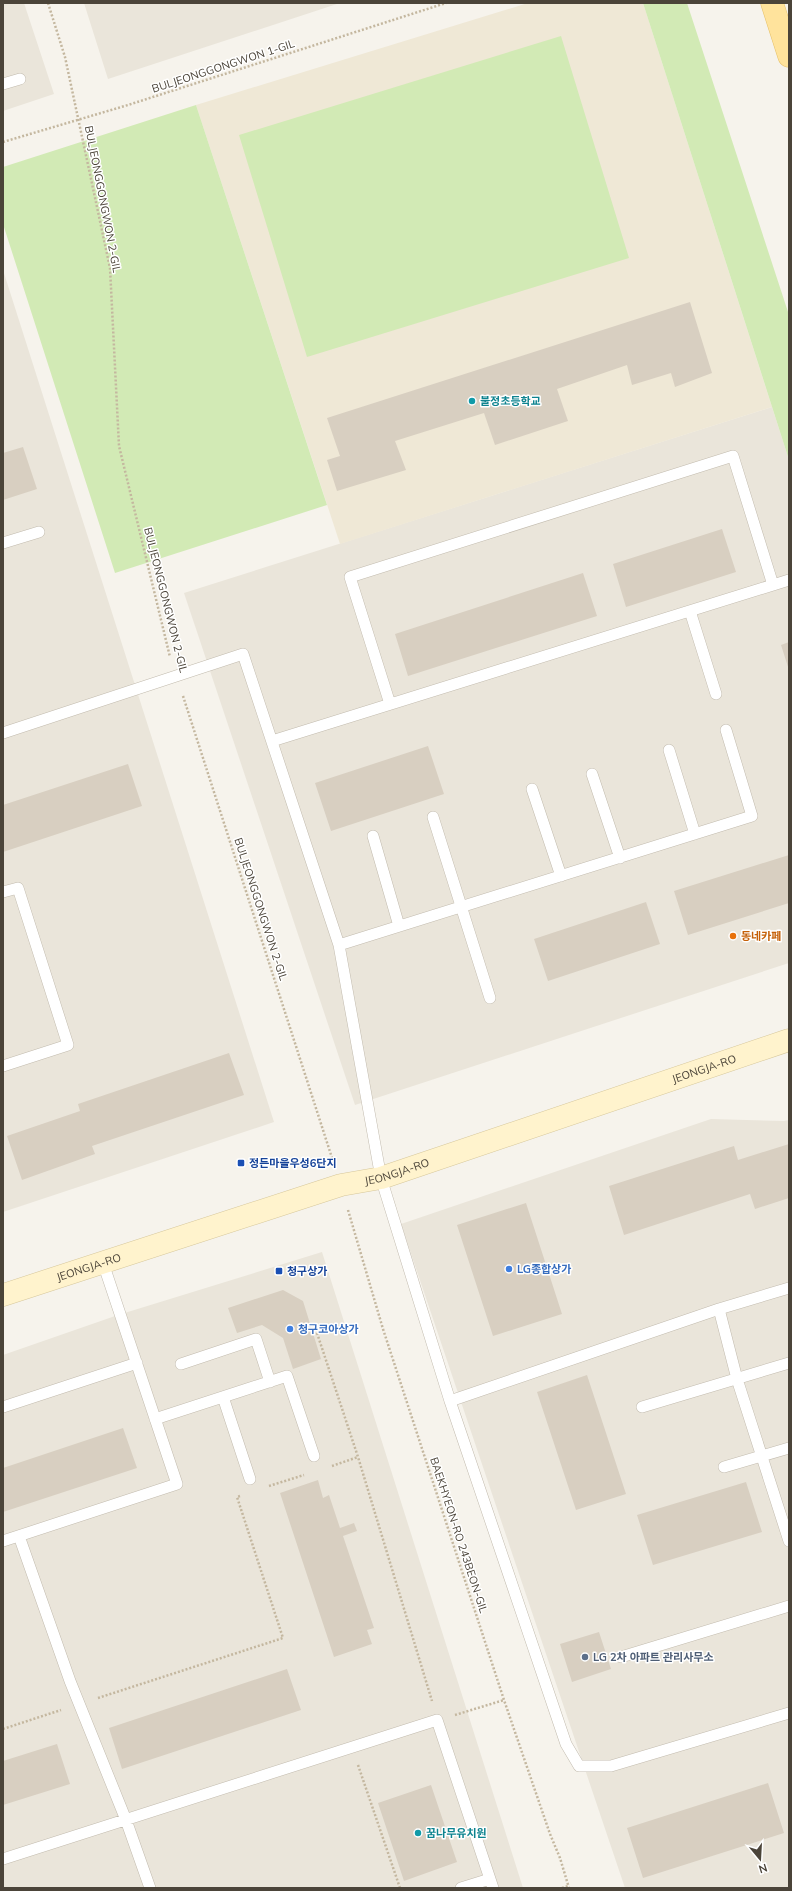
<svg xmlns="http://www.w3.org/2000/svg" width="792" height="1891" font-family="Mulish,'Noto Sans KR',sans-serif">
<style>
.residential{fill:#eae5da}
.education{fill:#efe8d6}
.green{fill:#d2eab5}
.building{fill:#d8cfc1}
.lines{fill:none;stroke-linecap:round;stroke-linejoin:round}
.lane-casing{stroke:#c2bbae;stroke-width:12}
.secondary-casing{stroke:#d6c79b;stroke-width:23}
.primary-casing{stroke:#e6c16a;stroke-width:23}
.path{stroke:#c4b79f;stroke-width:2.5;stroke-dasharray:2 2;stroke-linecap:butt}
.lane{stroke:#fff;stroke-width:11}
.secondary{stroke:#fff3cd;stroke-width:22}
.primary{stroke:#ffe39c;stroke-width:22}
.culture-dot{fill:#0f9aa8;stroke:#fff;stroke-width:1.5}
.food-dot{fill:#e8710a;stroke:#fff;stroke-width:1.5}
.transit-dot{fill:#1a4fb4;stroke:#fff;stroke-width:1.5}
.shop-dot{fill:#3f7fe0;stroke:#fff;stroke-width:1.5}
.service-dot{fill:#5c6f8a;stroke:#fff;stroke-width:1.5}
.labels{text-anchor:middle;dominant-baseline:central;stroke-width:3;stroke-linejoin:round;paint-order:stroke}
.street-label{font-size:11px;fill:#4b4439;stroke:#fff}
.culture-label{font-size:11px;font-weight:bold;fill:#0d838f;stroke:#fff;text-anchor:start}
.food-label{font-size:11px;font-weight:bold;fill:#c56008;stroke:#fff;text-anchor:start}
.transit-label{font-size:11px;font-weight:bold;fill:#164399;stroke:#fff;text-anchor:start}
.shop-label{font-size:11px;font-weight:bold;fill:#366cbe;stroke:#fff;text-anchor:start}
.service-label{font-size:11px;font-weight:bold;fill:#4e5e75;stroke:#fff;text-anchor:start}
</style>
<rect width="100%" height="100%" fill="#f6f3ec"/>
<path class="residential" d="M3 3H24L54 94 3 111Z
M84 3H340L108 79Z
M3 270 274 1122 3 1212Z
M772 407 789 460V963L355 1105 184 593Z
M711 1119 784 1121 789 1120V1888H625L401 1224Z
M322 1252 523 1888H3V1355L118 1315Z"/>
<path class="education" d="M528 3H643L772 407 340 544 196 105Z"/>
<path class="green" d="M643 3H687L789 315V460Z
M561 36 629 258 307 357 239 135Z
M196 105 327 505 115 573 3 224V167Z"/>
<path class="building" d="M690 302 712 373 675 387 671 373 632 385 627 365 557 389 568 421 495 445 484 413 395 441 406 470 337 491 327 460 340 456 327 418Z
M23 447 37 489 3 500V453Z
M722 529 736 572 626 607 613 564Z
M583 573 597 616 408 676 395 634Z
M789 642V670L781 645Z
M428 746 444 794 331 831 315 783Z
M128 764 142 806 3 852V805Z
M789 855V903L688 935 674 891Z
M646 902 660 944 548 981 534 939Z
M229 1053 244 1095 92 1146 95 1154 22 1180 7 1136 80 1111 78 1104Z
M789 1144V1198L755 1209 750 1194 624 1235 609 1186 734 1146 738 1160Z
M526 1203 562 1314 493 1336 457 1225Z
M283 1290 303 1301 321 1359 293 1369 283 1338 262 1325 237 1333 228 1308Z
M587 1375 626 1494 576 1510 537 1392Z
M123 1428 137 1468 3 1512V1468Z
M318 1480 323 1498 329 1495 340 1528 354 1523 357 1531 343 1536 374 1628 367 1630 372 1644 334 1657 280 1493Z
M746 1482 762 1532 653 1565 637 1515Z
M599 1632 611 1669 572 1682 560 1644Z
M287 1669 301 1710 122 1769 109 1728Z
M57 1744 70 1784 3 1805V1761Z
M768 1783 784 1833 643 1878 627 1828Z
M431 1785 457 1862 404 1881 378 1803Z"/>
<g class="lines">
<g class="lane-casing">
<path id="lane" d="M3 84 20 79
M3 543 39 532
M690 611 716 694
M390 704 350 577 733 456 773 585
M3 733 243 654 339 945 381 1178 450 1401 566 1744 579 1766H611L789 1713
M272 741 789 580
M669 750 695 834
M592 774 620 858
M532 789 561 876
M433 817 490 998
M373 836 399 926
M3 892 18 888 68 1045 3 1066
M339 945 752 816 726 730
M719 1309 737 1379 789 1541
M181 1364 256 1339 270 1382
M223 1397 250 1479
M450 1401 719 1309 789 1288
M3 1407 137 1363
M642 1407 789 1363
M155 1419 287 1376 314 1456
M724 1467 789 1448
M19 1536 70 1681 126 1820 150 1888
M3 1541 177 1484 103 1263
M621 1657 789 1606
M3 1859 437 1720 493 1888
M461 1888 490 1879"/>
</g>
<g class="secondary-casing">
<g id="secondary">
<path id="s1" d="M3 1295 341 1185 381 1178 789 1040"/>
</g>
</g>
<g class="primary-casing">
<path id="primary" d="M772 3 789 56"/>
</g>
<path class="path" d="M48 3 65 57 110 268 119 446 170 657
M3 142 128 105 446 3
M183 696 333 1161
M348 1210 383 1329 504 1700 550 1834 560 1858 569 1888
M317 1333 358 1457 432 1701
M332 1466 358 1457
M269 1486 304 1475
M98 1698 283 1638 237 1497 240 1496
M455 1715 504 1700
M3 1729 61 1710
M358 1765 400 1888
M562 1888 568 1886"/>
<use href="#lane" class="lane"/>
<use href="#secondary" class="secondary"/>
<use href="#primary" class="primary"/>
</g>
<g class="culture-dot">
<circle cx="472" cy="401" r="4"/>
<circle cx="418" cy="1833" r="4"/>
</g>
<circle class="food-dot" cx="733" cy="936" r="4"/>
<g class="transit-dot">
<rect x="237" y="1159" width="8" height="8" rx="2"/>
<rect x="275" y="1267" width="8" height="8" rx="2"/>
</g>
<g class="shop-dot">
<circle cx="509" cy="1269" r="4"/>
<circle cx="290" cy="1329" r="4"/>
</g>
<circle class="service-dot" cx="585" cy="1657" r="4"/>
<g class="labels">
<g class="street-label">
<text transform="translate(223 66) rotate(-18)">BULJEONGGONGWON 1-GIL</text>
<text transform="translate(103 199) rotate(79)">BULJEONGGONGWON 2-GIL</text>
<text transform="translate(166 600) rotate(76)">BULJEONGGONGWON 2-GIL</text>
<text transform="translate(261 909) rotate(72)">BULJEONGGONGWON 2-GIL</text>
<text stroke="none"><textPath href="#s1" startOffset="737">JEONGJA-RO</textPath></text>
<text stroke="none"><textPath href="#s1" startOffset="413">JEONGJA-RO</textPath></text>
<text stroke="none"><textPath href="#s1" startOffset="90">JEONGJA-RO</textPath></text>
<text transform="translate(459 1535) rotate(72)">BAEKHYEON-RO 243BEON-GIL</text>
</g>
<g class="culture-label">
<text x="480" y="401">불정초등학교</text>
<text x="426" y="1833">꿈나무유치원</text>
</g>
<g class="food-label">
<text x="741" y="936">동네카페</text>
</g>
<g class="transit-label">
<text x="249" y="1163">정든마을우성6단지</text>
<text x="287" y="1271">청구상가</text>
</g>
<g class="shop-label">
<text x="517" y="1269">LG종합상가</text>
<text x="298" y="1329">청구코아상가</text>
</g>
<g class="service-label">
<text x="593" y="1657">LG 2차 아파트 관리사무소</text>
</g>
</g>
<rect width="792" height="1891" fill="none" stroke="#4b4439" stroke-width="8"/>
<g transform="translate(760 1859) rotate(162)" stroke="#ffffff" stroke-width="3" paint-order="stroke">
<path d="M0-3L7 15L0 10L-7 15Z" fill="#4b4439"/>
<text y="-6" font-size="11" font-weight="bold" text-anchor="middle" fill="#4b4439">N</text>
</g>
</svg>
